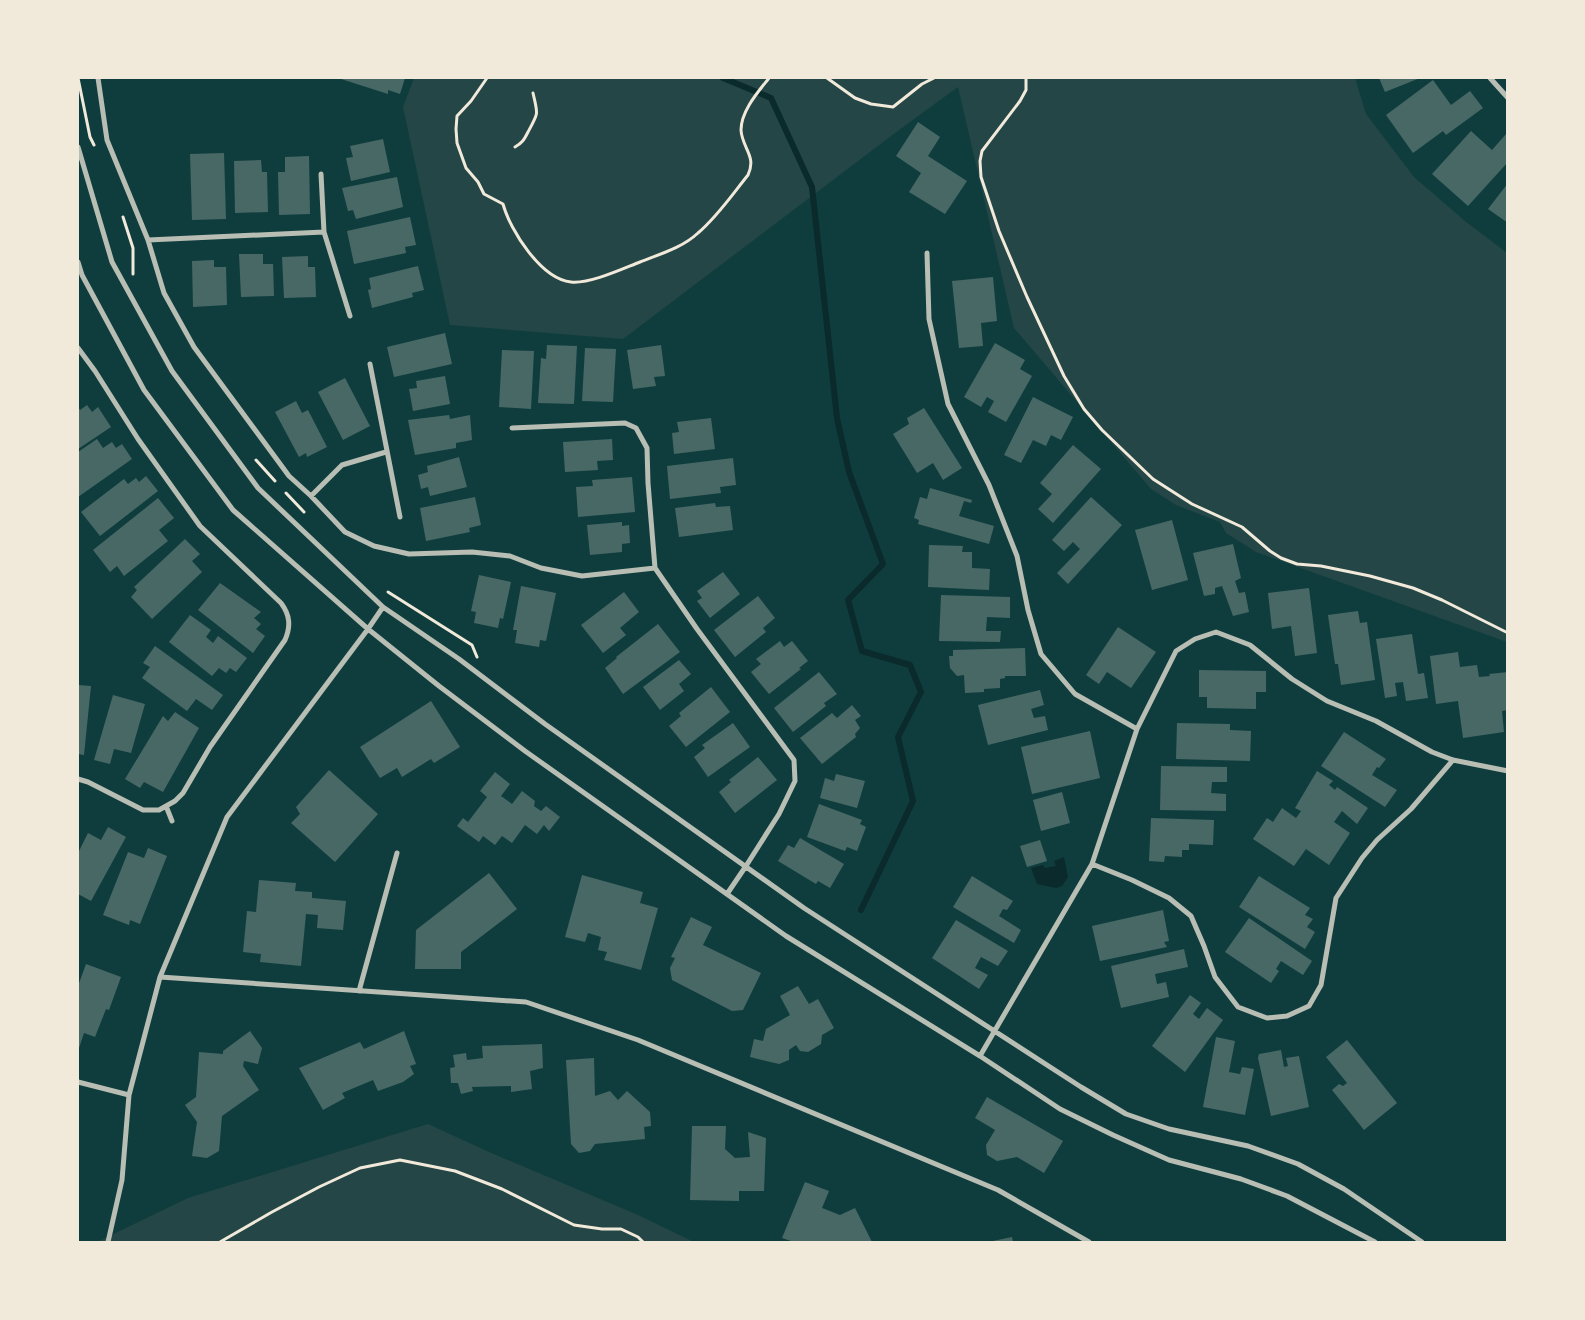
<svg xmlns="http://www.w3.org/2000/svg" width="1585" height="1320" font-family="Spectral,serif">
<style>
.green{fill:#244646}
.water{fill:#0a2a2b}
.lines{fill:none;stroke-linecap:round;stroke-linejoin:round}
.stream{stroke:#0a2a2b;stroke-width:6}
.building{fill:#486865}
.path{stroke:#f1e9da;stroke-width:3}
.minor{stroke:#b8beb3;stroke-width:5}
</style>
<rect width="100%" height="100%" fill="#0f3d3e"/>
<path class="green" d="M414 78H1355L1366 114 1414 177 1465 221 1507 253V642L1256 552 1226 533 1220 522 1176 505 1151 489 1014 328 958 87 899 130 623 339 450 325 403 107Z
M428 1124 489 1152 638 1215 694 1242H97L188 1198Z"/>
<path class="water" d="M1064 857 1068 877 1062 886 1056 888 1037 884 1031 868 1043 865 1045 868 1056 866 1054 861Z"/>
<g class="lines">
<path class="stream" d="M723 78 771 98 812 187 837 418 849 472 883 564 848 600 862 651 910 665 921 692 898 737 913 801 861 910"/>
</g>
<path class="building" d="M338 78H405L400 94 388 90V94Z
M1379 78H1420L1385 92Z
M1433 80 1451 105 1470 91 1483 108 1446 135 1443 131 1413 153 1386 115Z
M918 122 940 137 928 156 967 181 945 214 909 192 921 173 896 156Z
M1471 131 1492 150 1506 134 1508 162 1468 206 1432 174Z
M383 139 390 172 351 181 346 158 353 157 350 146Z
M224 153 226 219 192 220 190 154Z
M309 156 310 214 279 215 278 172H285V157Z
M261 160 262 172H267L268 212 235 213 234 161Z
M397 177 403 207 356 219 353 210 348 211 342 188Z
M1508 183V223L1488 209Z
M410 217 416 245 405 247 406 253 354 264 347 231Z
M239 254H263V264H273L274 296 241 297Z
M308 256V267H315L316 297 284 298 282 257Z
M214 260V267H226L227 305 193 307 192 261Z
M418 266 424 290 412 293 413 297 372 308 368 290 371 289 369 278Z
M993 277 997 321 981 323 983 346 959 348 952 281Z
M445 333 452 364 394 377 387 347Z
M995 343 1025 360 1020 369 1032 376 1006 422 988 412 994 401 987 397 981 407 964 397Z
M547 345 577 346 574 404 538 403 541 358 546 359Z
M661 345 665 376 654 377 656 386 633 389 627 350Z
M585 348 616 349 613 402 582 401Z
M502 350 534 351 531 409 499 407Z
M445 376 450 404 413 411 409 389 417 388 416 381Z
M345 378 370 426 343 440 318 392Z
M1033 397 1073 417 1061 440 1051 435 1046 446 1033 440 1021 463 1004 455Z
M296 401 302 413 308 410 327 447 307 457 306 453 299 457 275 412Z
M87 405 92 412 98 407 111 427 78 449V407L80 410Z
M924 408 962 468 943 480 933 463 917 473 893 434 909 424 907 418Z
M449 415 450 419 470 415 472 440 456 443V448L415 455 408 420Z
M711 418 715 449 674 454 672 433 679 432 677 422Z
M97 439 103 448 112 442 116 448 122 444 132 459 78 497V452Z
M612 439 613 460 597 461 598 470 565 472 563 442Z
M1073 445 1101 469 1053 523 1038 509 1052 494 1040 483Z
M459 457 467 487 430 496 428 487 421 489 418 475 428 472 427 466Z
M733 458 736 485 720 487 721 493 670 499 667 466Z
M146 476 158 491 100 536 81 512 124 479 128 484 136 478 139 482Z
M632 477 635 512 578 517 576 487 593 486 592 480Z
M930 488 972 500 971 503 964 501 959 516 994 526 989 544 918 524 919 520 914 518 920 497 927 499Z
M475 497 481 525 469 528 470 532 426 541 420 508Z
M1091 497 1122 525 1068 584 1057 573 1080 549 1073 542 1064 551 1052 540Z
M158 498 174 518 159 530 168 541 124 576 117 566 110 572 93 550Z
M715 503 716 507 730 506 733 530 679 537 675 508Z
M1172 520 1188 580 1152 590 1135 530Z
M622 522V526L629 525 630 543 622 544V552L590 555 587 525Z
M185 539 200 554 192 561 202 572 152 619 131 597 137 590 134 587Z
M1233 544 1241 578 1235 581 1239 593 1245 592 1249 612 1233 616 1222 586 1215 588V594L1204 596 1193 553Z
M929 545 963 546 962 552H972V568L990 569 989 590 928 587Z
M723 572 740 594 710 618 697 601 702 598 697 591Z
M479 575 511 582 503 619 500 618 498 628 474 623 476 612 471 611Z
M220 583 261 612 254 618 261 624 256 629 265 636 253 653 198 610Z
M521 586 556 593 546 641 540 640 539 647 515 643 517 630H513Z
M1309 588 1317 653 1295 656 1291 626 1272 629 1268 593Z
M624 592 639 612 620 628 626 635 603 653 581 625Z
M941 595 1010 597V618L987 617 986 631H1001L1000 642 939 641Z
M758 596 775 618 763 628 766 632 735 657 714 630Z
M1358 611 1360 623 1367 622 1375 680 1341 685 1338 664H1335L1328 615Z
M190 615 211 630 206 637 213 643 218 636 247 658 236 672 230 668 226 673 219 668 212 676 169 642Z
M658 624 680 652 623 694 605 668 617 658 616 657Z
M1118 627 1156 652 1131 688 1107 672 1099 684 1086 675Z
M1412 634 1418 674 1424 673 1428 698 1406 701 1403 682 1395 683 1397 696 1385 698 1376 639Z
M780 641 784 647 792 641 808 661 799 668 801 669 769 694 751 672 761 664 756 659Z
M155 646 223 695 212 710 196 699 187 711 142 678 150 667 143 663Z
M1025 648 1026 676H1005V678L1000 679V688L984 689V692L965 693 964 675 957 676 950 668 949 656H953V650Z
M1458 652 1460 667 1477 665 1479 677 1490 676 1489 674 1508 672V710L1502 711 1504 732 1463 738 1458 701 1436 704 1430 656Z
M679 660 691 674 679 684 684 691 660 710 643 687Z
M1199 670 1266 671V692H1256V709L1207 708V697H1199Z
M819 672 837 694 824 703 826 706 793 732 774 708Z
M78 685 91 686 84 755 78 754Z
M711 687 730 712 686 747 669 726 681 716 679 713Z
M1040 690 1044 705 1031 709 1034 718 1045 716 1048 730 988 745 978 705Z
M113 695 145 704 131 753 114 749 110 764 94 760Z
M431 701 460 747 434 763 431 759 402 777 397 768 380 778 360 747Z
M852 705 861 716 855 720 860 728 855 734 856 737 822 764 800 738 832 713 837 718Z
M175 712 199 728 163 792 144 782 140 788 125 779 163 716 168 721Z
M733 723 750 747 708 777 694 757 705 748 702 745Z
M1177 723 1230 724V730L1251 731 1250 761 1176 759Z
M1090 731 1100 778 1032 794 1021 747Z
M1344 732 1386 759 1379 768 1377 767 1372 775 1397 790 1385 807 1321 766Z
M758 757 777 780 735 813 719 792 731 782 729 780Z
M1161 766 1227 767V782H1212L1211 793 1226 794V811L1160 810Z
M329 770 378 814 335 862 291 823 300 814 296 807Z
M1317 771 1333 781 1329 785 1335 790 1337 787 1368 808 1357 824 1342 811 1334 822 1350 833 1329 865 1306 849 1294 866 1253 839 1267 818 1273 822 1282 808 1296 818 1301 811 1295 808Z
M495 772 510 784 501 796 512 804 522 791 535 801 534 806 541 811 546 806 560 817 549 831 544 825 537 834 525 825 512 843 502 836 495 845 483 836 479 842 457 826 463 818 468 822 487 797 480 791Z
M836 774 865 781 857 808 820 798 825 778 834 781Z
M1062 792 1070 823 1041 831 1033 800Z
M819 804 862 820 860 824 866 827 857 851 847 847 845 851 807 837Z
M1151 818 1214 820 1213 845 1189 844V850H1182V857L1165 856 1164 862 1149 861Z
M108 827 126 837 91 901 78 894V853L88 833 101 840Z
M800 838 844 864 830 888 818 881 816 884 778 861 788 845 794 848Z
M1040 840 1047 861 1027 867 1020 846Z
M148 848 167 856 140 924 130 920 129 925 103 915 128 852 144 858Z
M489 873 517 909 461 952V969H415L416 930Z
M582 875 643 892 640 903 658 908 641 970 604 960 607 952 598 950 601 937 588 933 585 942 565 937Z
M972 876 1013 901 1007 910 1003 909 999 916 1021 930 1014 943 953 907Z
M1259 876 1310 908 1305 915 1313 919 1307 927 1315 932 1305 949 1239 907Z
M259 880 296 883 295 891 312 892V898L346 901 343 930 317 928 318 915 306 914 301 966 260 962 261 954 243 952 247 911 256 912Z
M1163 910 1169 941 1164 942 1167 947 1100 961 1092 926Z
M691 917 712 927 703 945 761 973 743 1010 732 1011 672 980 670 968 675 958 671 957Z
M1249 918 1312 961 1303 975 1281 961 1276 969 1279 971 1271 983 1225 952Z
M956 920 1008 951 998 966 981 957 975 968 988 975 979 989 932 958Z
M1184 949 1188 967 1155 974 1157 984 1166 982 1169 997 1121 1008 1111 966Z
M86 964 121 977 109 1010 106 1009 95 1037 84 1033 78 1051V986Z
M798 986 809 1004 818 999 834 1028 822 1035 821 1044 808 1052 800 1051 796 1045 789 1050V1060L779 1064 750 1057 754 1039 763 1041 766 1029 790 1015 780 996Z
M1190 995 1201 1003 1193 1014 1199 1019 1207 1008 1223 1020 1185 1072 1152 1046Z
M250 1031 262 1048 258 1064 244 1061 243 1066 259 1090 222 1116 219 1151 207 1158 192 1156 197 1122 185 1105 196 1097 199 1052 223 1054V1051Z
M404 1031 416 1064 410 1066 414 1074 403 1082 378 1091 373 1080 342 1093 345 1098 323 1110 299 1068 360 1042 364 1049Z
M1216 1037 1235 1041 1229 1072 1240 1074 1242 1067 1254 1069 1245 1115 1203 1107Z
M1347 1040 1397 1103 1364 1130 1332 1090 1339 1084 1343 1086 1347 1083 1326 1057Z
M542 1044 543 1068 530 1071 532 1089 511 1092V1086L472 1087 473 1091 461 1094 458 1083H451L450 1068 455 1067 453 1055 466 1053 467 1060 483 1058 482 1046Z
M1281 1050 1284 1067 1288 1066 1286 1058 1299 1056 1309 1107 1271 1116 1258 1058 1259 1054Z
M594 1058 595 1096 610 1091 618 1100 627 1091 650 1112 651 1126 644 1127 645 1139 595 1144 590 1151 579 1153 571 1144 566 1060Z
M987 1097 1063 1141 1044 1173 1017 1157 997 1161 987 1155 986 1145 995 1130 975 1118Z
M692 1126H726L725 1149 735 1158 750 1157 748 1132 766 1138 764 1191H739V1201L690 1200Z
M805 1182 829 1191 822 1208 840 1215 855 1208 872 1242H794L782 1238Z
M1012 1237 1013 1242H988Z"/>
<g class="lines">
<path class="path" d="M78 78 90 137 94 145
M487 78 471 101 457 116 456 129 457 143 466 168 478 182 484 194 503 204C510 230 541 279 571 282 590 284 622 269 640 262 660 254 682 248 698 233 717 217 732 195 748 175 757 156 742 148 741 130 741 111 758 92 769 78
M827 78 855 98 871 104 893 107 922 84 934 78
M1026 78V90L1020 101 982 151 980 161 981 177 999 231 1027 297 1064 376 1084 409 1102 430 1153 479 1192 504 1242 527 1270 551 1281 558 1297 564 1321 566 1370 576 1413 588 1442 600 1508 633
M515 147C522 143 524 140 528 132 539 112 538 115 533 93
M123 217 133 248V274
M256 460 275 481
M286 493 304 512
M388 592 472 645 477 657
M220 1242 272 1212 319 1187 360 1168 400 1160 455 1171 502 1189 574 1225 602 1229H621L638 1237 643 1242"/>
<path class="minor" d="M98 78 107 140 148 240 164 293 194 347 289 476 311 496 345 532 374 546 409 554 472 552 510 556 541 568 582 576 655 568
M1490 78 1508 98
M78 147 112 262 172 371 258 488 383 607 459 659 545 724 804 908 1081 1087 1126 1114 1169 1129 1248 1146 1298 1164 1344 1189 1422 1242
M321 174 324 232 350 316
M148 240 324 232
M927 253 929 319 948 404 989 485 1017 556 1028 610 1041 654 1075 694 1137 729
M78 262 82 275 144 390 233 510 368 629 439 686 525 751 786 936 980 1056 1060 1109 1113 1135 1169 1160 1241 1179 1287 1196 1375 1242
M78 348 95 371 138 439 200 526 281 603C290 615 291 626 285 640L210 747 183 793 175 801 159 810H143L88 782 78 779
M370 364 400 517
M512 428 625 423 636 428 647 448 648 483 655 568 697 629 794 760 795 781 779 814 746 866 727 894
M311 496 342 465 386 452
M166 806 172 821
M1092 864 1132 880 1169 898 1191 916 1204 946 1215 977 1238 1007 1267 1018 1287 1016 1309 1006 1321 985 1336 898 1362 858 1377 840 1411 809 1453 760
M160 977 526 1002 638 1040 998 1190 1089 1242
M359 991 397 853
M980 1056 1092 864 1137 729 1176 651 1195 639 1216 632 1250 645 1292 679 1327 701 1376 721 1432 752 1453 760 1508 771
M78 1082 129 1095
M108 1242 122 1180 129 1095 160 977 227 817 368 629 383 607"/>
</g>
<rect width="1585" height="1320" fill="none" stroke="#f1e9da" stroke-width="158"/>
</svg>
